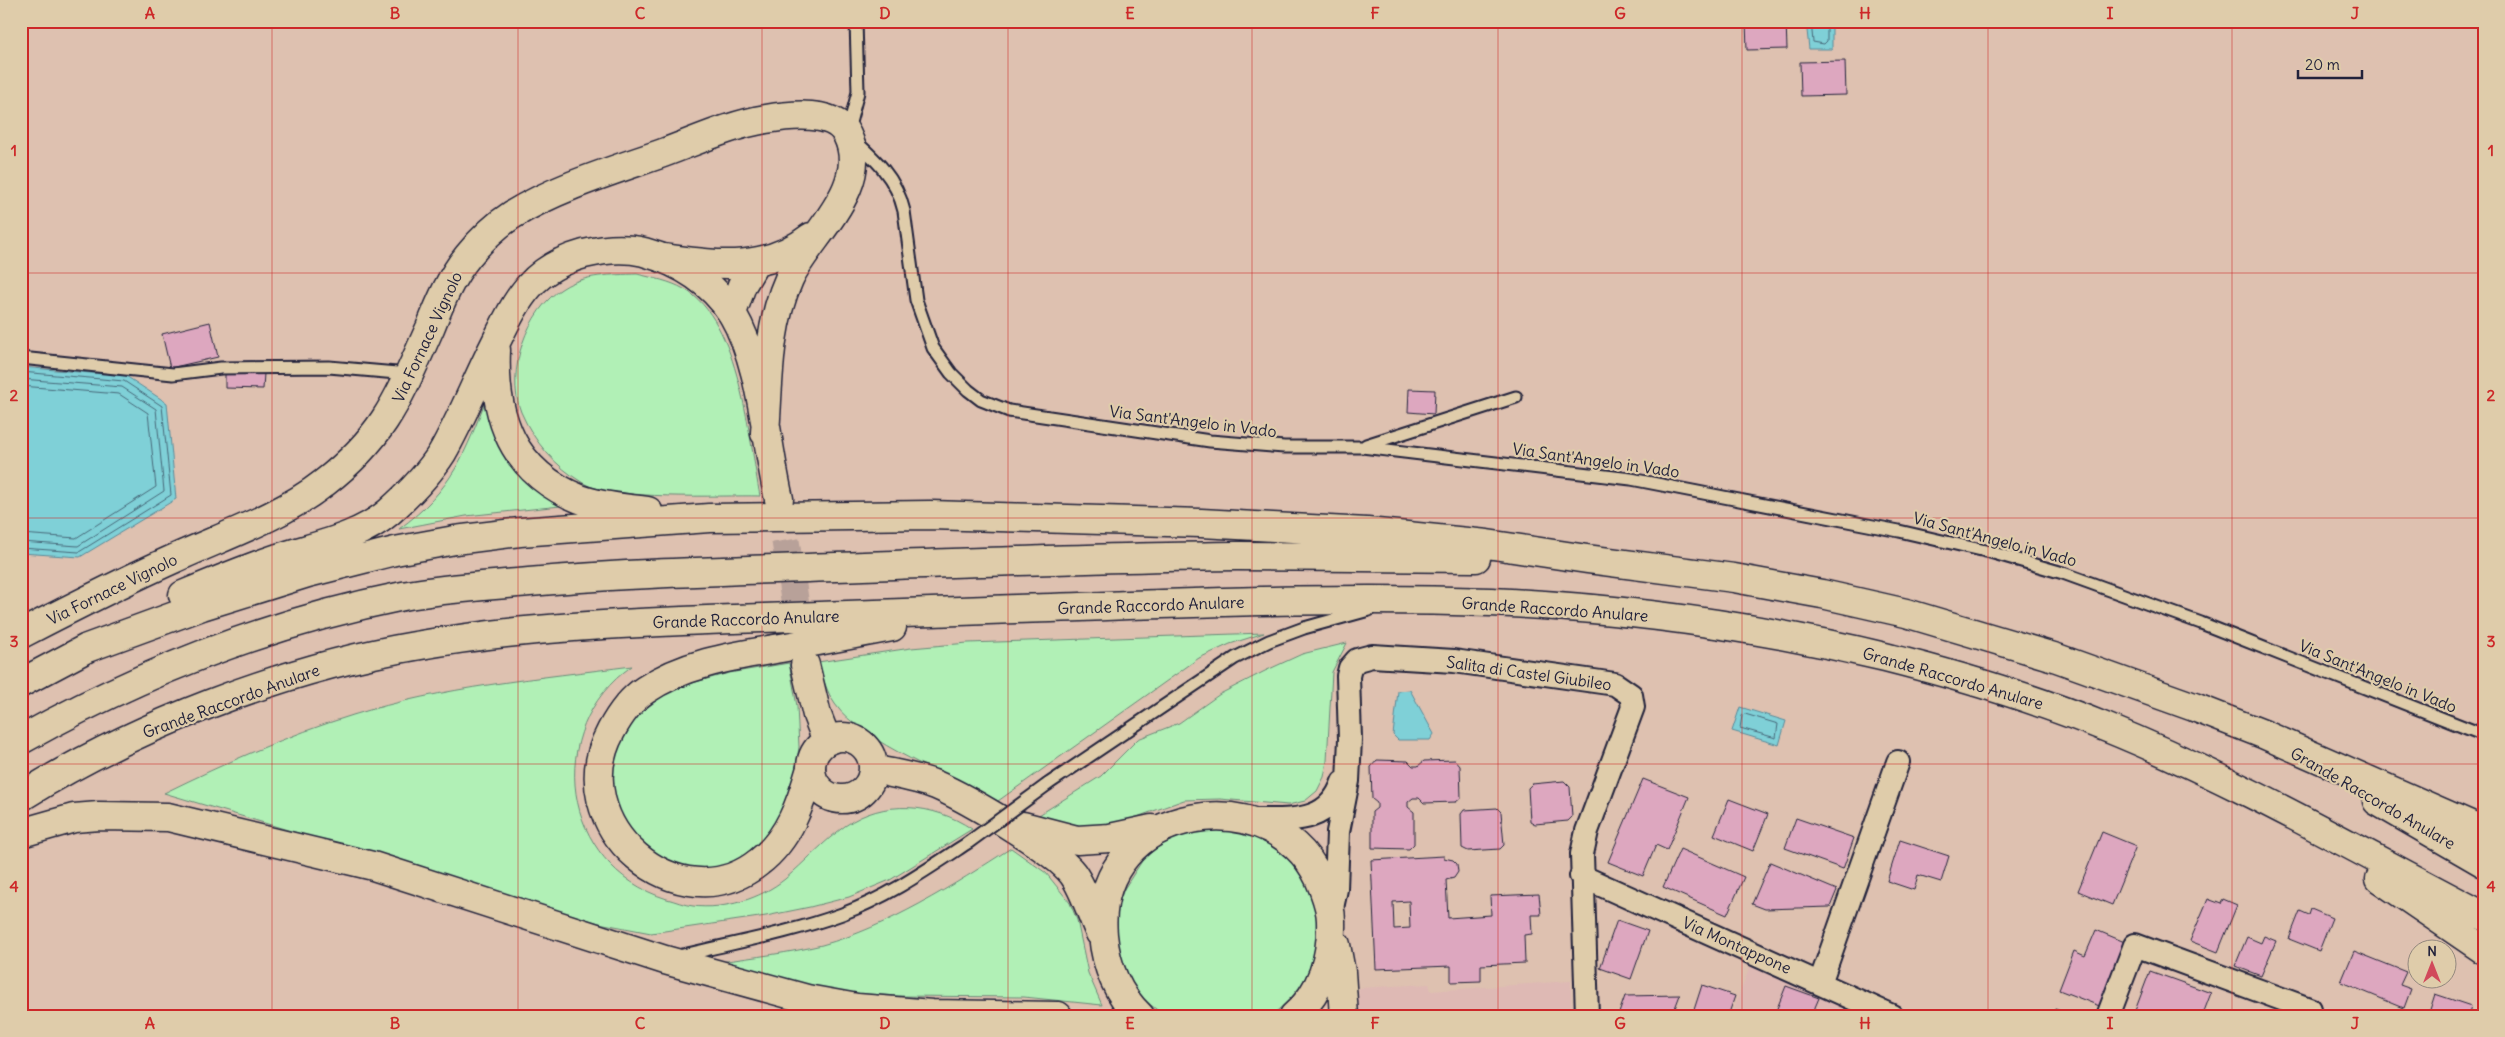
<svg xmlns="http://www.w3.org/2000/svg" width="2505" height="1037" font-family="Delius,sans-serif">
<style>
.built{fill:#deb9b4}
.green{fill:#b1f0b6;stroke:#6a8978}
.water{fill:#7fd0d7;stroke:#5a8a99}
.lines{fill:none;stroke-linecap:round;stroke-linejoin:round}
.shore{stroke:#476879;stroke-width:1}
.building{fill:#dda7bf;stroke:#22223b;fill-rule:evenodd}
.tertiary-tunnel{stroke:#b8a199;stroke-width:28;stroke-dasharray:28 14;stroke-linecap:butt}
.service-casing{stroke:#22223b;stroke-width:15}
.minor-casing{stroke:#22223b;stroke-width:26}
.tertiary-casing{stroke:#22223b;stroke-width:31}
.motorway-casing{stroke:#22223b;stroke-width:31}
.service{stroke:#dfccaa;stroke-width:11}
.minor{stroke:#dfccaa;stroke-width:22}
.tertiary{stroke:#dfccaa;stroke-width:28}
.motorway{stroke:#dfccaa;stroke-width:28}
.service-bridge-casing{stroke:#22223b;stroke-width:15;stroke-linecap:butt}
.service-bridge{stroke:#dfccaa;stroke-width:11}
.grid{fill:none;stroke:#cd2829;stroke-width:1;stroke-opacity:0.55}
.labels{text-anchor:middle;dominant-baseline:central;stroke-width:4.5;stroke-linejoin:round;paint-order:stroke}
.street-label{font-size:16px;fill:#22223b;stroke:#dfccaa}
.neatline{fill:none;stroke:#cd2829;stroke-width:2}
.grid-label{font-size:16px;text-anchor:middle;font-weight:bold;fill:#cd2829}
</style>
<rect width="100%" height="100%" fill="#dec1b0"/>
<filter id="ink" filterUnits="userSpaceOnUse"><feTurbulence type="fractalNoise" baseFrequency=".02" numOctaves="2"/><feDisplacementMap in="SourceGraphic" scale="10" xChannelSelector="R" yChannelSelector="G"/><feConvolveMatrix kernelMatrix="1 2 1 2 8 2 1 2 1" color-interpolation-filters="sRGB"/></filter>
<g filter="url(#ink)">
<path class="built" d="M1751 964 1860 1016H1731Z
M1571 981V1016H1357L1359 988 1429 984 1431 991Z"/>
<path class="green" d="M637 274C653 278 670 281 684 289 740 320 749 439 760 496 720 495 613 501 583 483 555 466 534 442 521 412 505 373 527 309 563 288 585 274 612 275 637 274Z
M488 394 570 505 466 516 399 529C453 489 465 454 488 394Z
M1264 633 1230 644 1199 658 998 801C955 779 861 742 835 704 826 691 823 677 818 662L911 648 968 643Z
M1347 643 1332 672 1327 761 1324 777 1317 791 1305 801 1288 805 1220 799 1184 800 1120 823 1091 828 1057 826 1039 815 1101 776 1138 739 1179 723 1220 694 1265 671 1302 654Z
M789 663 797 706 799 747 793 787 789 805 764 846 726 867 696 868 680 866 654 855 618 816 614 802 613 769 619 744 635 717 665 694 681 686 729 673Z
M632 666C542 729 561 866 667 899 675 901 684 905 693 906 724 910 760 899 785 879 805 862 823 842 845 826 884 799 933 803 972 829L890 880 849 897 810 907 766 916 651 933 599 923 164 793C225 763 288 735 353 715 442 687 539 678 632 666Z
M1225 828C1250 835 1271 841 1290 859 1300 868 1305 880 1310 892 1330 939 1311 987 1270 1016H1165L1143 999 1133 986 1119 955 1116 939 1118 905 1124 889 1142 861 1156 848 1171 839 1189 832Z
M1011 848 1046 873 1070 903 1077 920 1088 973 1102 1005 1024 997 897 996 834 992 720 962C754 957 789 953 822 945 888 927 954 885 1011 848Z"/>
<path class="water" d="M1806 21H1832V49H1809Z
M21 367 126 376 167 403 176 499 80 557 21 553Z
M1410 690 1434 734 1430 740H1398L1393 735 1398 691Z
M1740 707 1786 721 1779 745 1732 731Z"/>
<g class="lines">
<path class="shore" d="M1811 21 1813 42 1824 44 1827 41V21
M21 372 124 381 162 406 171 495 79 552 21 548
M21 379 122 387 156 409 164 491 78 546 21 542
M21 386 119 394 148 413 156 487 76 538 21 534
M1745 714 1778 724 1776 738 1740 728 1742 716Z"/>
</g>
<path class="building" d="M1746 21H1786L1787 49 1747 50Z
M1845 61 1846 95 1801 96 1800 62Z
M210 322 218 357 170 368 162 334Z
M225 372 264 373 263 389 225 388Z
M1409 389 1435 390 1434 414 1408 412Z
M1377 760 1408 761 1413 766H1418L1424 761 1455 760 1460 766 1461 798 1456 802 1424 803 1419 798H1413L1408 802V807L1414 812V844L1409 849 1372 848V812L1377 808V803L1372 799 1371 767Z
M1643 779 1689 797 1667 850 1656 845 1643 876 1608 862Z
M1564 781 1570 787 1572 817 1568 821 1535 824 1530 821 1528 788 1532 784Z
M1729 799 1768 814 1753 851 1714 835Z
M1497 808 1501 812 1504 845 1500 849 1468 851 1462 848 1461 814 1464 810Z
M1796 818 1854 838 1843 869 1785 848Z
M2102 832 2136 846 2112 905 2078 891Z
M1900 840 1949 856 1941 882 1918 875 1914 890 1887 881Z
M1680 849 1744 877 1727 915 1663 887Z
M1444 856V858L1453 860 1457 864 1458 872 1454 878 1446 880 1448 918 1491 915 1490 896 1539 894 1541 915H1531L1532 934 1524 935 1525 963 1481 965V981L1451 982V966L1376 969 1371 860ZM1409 901 1410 928 1394 929 1393 902Z
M1770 862 1837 890 1830 907 1765 909 1752 904Z
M2208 899 2221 904 2223 899 2237 905 2218 952 2190 941Z
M2311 909 2332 918 2319 951 2289 939 2300 911 2309 915Z
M1617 920 1648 931 1631 979 1600 968Z
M2096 930 2127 943 2102 1007 2059 990 2074 951 2085 956Z
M2264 936 2276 941 2261 976 2235 966 2247 937 2261 943Z
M2354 951 2406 972 2400 985 2411 989 2404 1008 2341 982Z
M2150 971 2211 993 2203 1014 2207 1016H2133Z
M1702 985 1735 996 1728 1016H1692Z
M1786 986 1819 998 1813 1012 1822 1016H1774Z
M2435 994 2471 1006 2468 1016H2428Z
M1680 995 1672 1016H1618L1625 996Z
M2055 1009 2073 1016H2052Z"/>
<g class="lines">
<path class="tertiary-tunnel" d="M779 499 801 641"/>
<g class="service-casing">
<path id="service" d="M856 21 858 92 847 134C872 156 896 176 904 211L916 300 933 348 951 373 968 390 981 400 1009 411 1210 441 1284 447H1362L1631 479 1899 531 1990 552 2063 573 2201 623 2484 735
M21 358 173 374 221 368 329 367 408 374
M1366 445 1516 397
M1048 784 1235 658 1269 641 1304 628 1369 610
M679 956C733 943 790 933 842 914 888 897 928 869 969 842"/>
</g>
<g class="minor-casing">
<path id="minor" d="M1250 820C1289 819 1328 826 1343 782
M1581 876 1892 1016
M1331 913 1336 889 1338 832 1348 781 1350 739 1348 676 1350 668 1357 660 1372 656 1454 661 1615 684 1631 695 1633 707 1587 831 1582 854 1587 1016
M1820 983 1898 762
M2108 1016 2135 945 2309 1009 2306 1016"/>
</g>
<g class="tertiary-casing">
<path id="tertiary" d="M663 258C717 265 765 273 811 237
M755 263 742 285 732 313C763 366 765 439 779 499
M21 634C73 607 126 580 180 556 229 534 282 516 324 483 386 435 399 397 430 328 440 303 450 278 468 256 481 240 495 226 512 215 558 187 612 171 663 153 696 141 730 125 766 119 789 115 835 109 847 135 873 187 808 237 789 279 767 328 769 381 765 433
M805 665 817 715 827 741
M811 768a31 31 0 1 1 62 0a31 31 0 1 1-62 0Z
M873 769C894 774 916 777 936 785 966 798 1054 849 1073 874 1085 891 1091 914 1100 933
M1023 826 1077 840 1110 838 1152 829
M1336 945 1341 972 1344 1016
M1140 1016C1117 994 1106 967 1103 935 1091 801 1282 774 1323 888 1327 899 1331 909 1331 921 1332 956 1322 993 1294 1016"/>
</g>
<g class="motorway-casing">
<path id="motorway" d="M496 350C493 417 512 472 580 499 601 507 626 508 648 511
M183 595C214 582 245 569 278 558 314 546 359 538 389 512 408 495 428 475 442 453 461 420 476 382 493 348 516 302 529 269 584 254 604 249 624 247 644 252 680 262 711 281 732 313
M21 683 87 648 202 606 308 573 395 551 455 540 520 532 709 518 930 515 1201 523 1367 532 1487 544 1587 559 1734 578 1822 594 1906 613 2057 658 2194 707 2263 734 2484 831
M21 740C141 673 268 623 403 596 445 588 487 586 529 582 641 572 753 570 864 566 988 562 1113 557 1237 556 1317 556 1396 558 1476 558
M811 768C801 803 789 839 759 862 680 926 560 825 611 731 619 716 630 700 645 690 685 663 734 656 781 648 818 641 855 634 892 627
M21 797C132 727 285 668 415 646 520 627 628 623 734 619 828 616 922 612 1016 609 1175 604 1333 596 1491 602 1624 608 1756 626 1885 657 1960 676 2034 698 2105 727 2236 780 2359 851 2484 916
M2377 801 2484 863
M21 833 74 818 99 816 168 817 373 866 665 960 807 999 857 1008 932 1014 1058 1016
M2380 879 2484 950"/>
</g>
<use href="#service" class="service"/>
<use href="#minor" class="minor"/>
<use href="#tertiary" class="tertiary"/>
<use href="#motorway" class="motorway"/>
<g class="service-bridge-casing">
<path id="service-bridge" d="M969 842 1048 784"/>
</g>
<use href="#service-bridge" class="service-bridge"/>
</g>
</g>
<path class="grid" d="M272 21V1016M518 21V1016M762 21V1016M1008 21V1016M1252 21V1016M1498 21V1016M1742 21V1016M1988 21V1016M2232 21V1016M21 273H2484M21 518H2484M21 764H2484"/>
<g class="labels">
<g class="street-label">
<text transform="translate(427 337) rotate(-65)">Via Fornace Vignolo</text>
<text transform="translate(1193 421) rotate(7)">Via Sant'Angelo in Vado</text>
<text transform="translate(1596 460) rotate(8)">Via Sant'Angelo in Vado</text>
<text transform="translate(1995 539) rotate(15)">Via Sant'Angelo in Vado</text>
<text transform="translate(112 589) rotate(-26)">Via Fornace Vignolo</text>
<text transform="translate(1151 605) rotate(-2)">Grande Raccordo Anulare</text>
<text transform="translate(1555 609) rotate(4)">Grande Raccordo Anulare</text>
<text transform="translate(746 619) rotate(-2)">Grande Raccordo Anulare</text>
<text transform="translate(1529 673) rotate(8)">Salita di Castel Giubileo</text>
<text transform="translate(2378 676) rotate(22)">Via Sant'Angelo in Vado</text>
<text transform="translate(1953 678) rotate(16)">Grande Raccordo Anulare</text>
<text transform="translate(231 701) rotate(-20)">Grande Raccordo Anulare</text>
<text transform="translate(2373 798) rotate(30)">Grande Raccordo Anulare</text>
<text transform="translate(1737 945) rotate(24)">Via Montappone</text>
</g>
</g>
<rect width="2505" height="1037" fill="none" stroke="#dfccaa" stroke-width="55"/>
<g transform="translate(2432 964)"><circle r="24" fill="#dfccaa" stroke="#93887e"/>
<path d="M0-4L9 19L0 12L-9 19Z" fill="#d1495b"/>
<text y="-8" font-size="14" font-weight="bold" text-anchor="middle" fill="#22223b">N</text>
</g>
<path d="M2298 70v8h64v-8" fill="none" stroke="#22223b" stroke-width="2.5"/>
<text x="2305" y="70" font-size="15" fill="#22223b" stroke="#dfccaa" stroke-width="4" paint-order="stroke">20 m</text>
<rect x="28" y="28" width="2450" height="982" class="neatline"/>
<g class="grid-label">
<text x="150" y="19">A</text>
<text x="395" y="19">B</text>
<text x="640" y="19">C</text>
<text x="885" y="19">D</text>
<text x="1130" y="19">E</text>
<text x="1375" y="19">F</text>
<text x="1620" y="19">G</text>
<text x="1865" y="19">H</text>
<text x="2110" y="19">I</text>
<text x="2355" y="19">J</text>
<text x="14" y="156">1</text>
<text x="2491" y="156">1</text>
<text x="14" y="401">2</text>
<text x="2491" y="401">2</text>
<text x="14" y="647">3</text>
<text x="2491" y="647">3</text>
<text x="14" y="892">4</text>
<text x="2491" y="892">4</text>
<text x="150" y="1029">A</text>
<text x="395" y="1029">B</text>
<text x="640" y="1029">C</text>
<text x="885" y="1029">D</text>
<text x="1130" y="1029">E</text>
<text x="1375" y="1029">F</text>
<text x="1620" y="1029">G</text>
<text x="1865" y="1029">H</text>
<text x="2110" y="1029">I</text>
<text x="2355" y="1029">J</text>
</g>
</svg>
